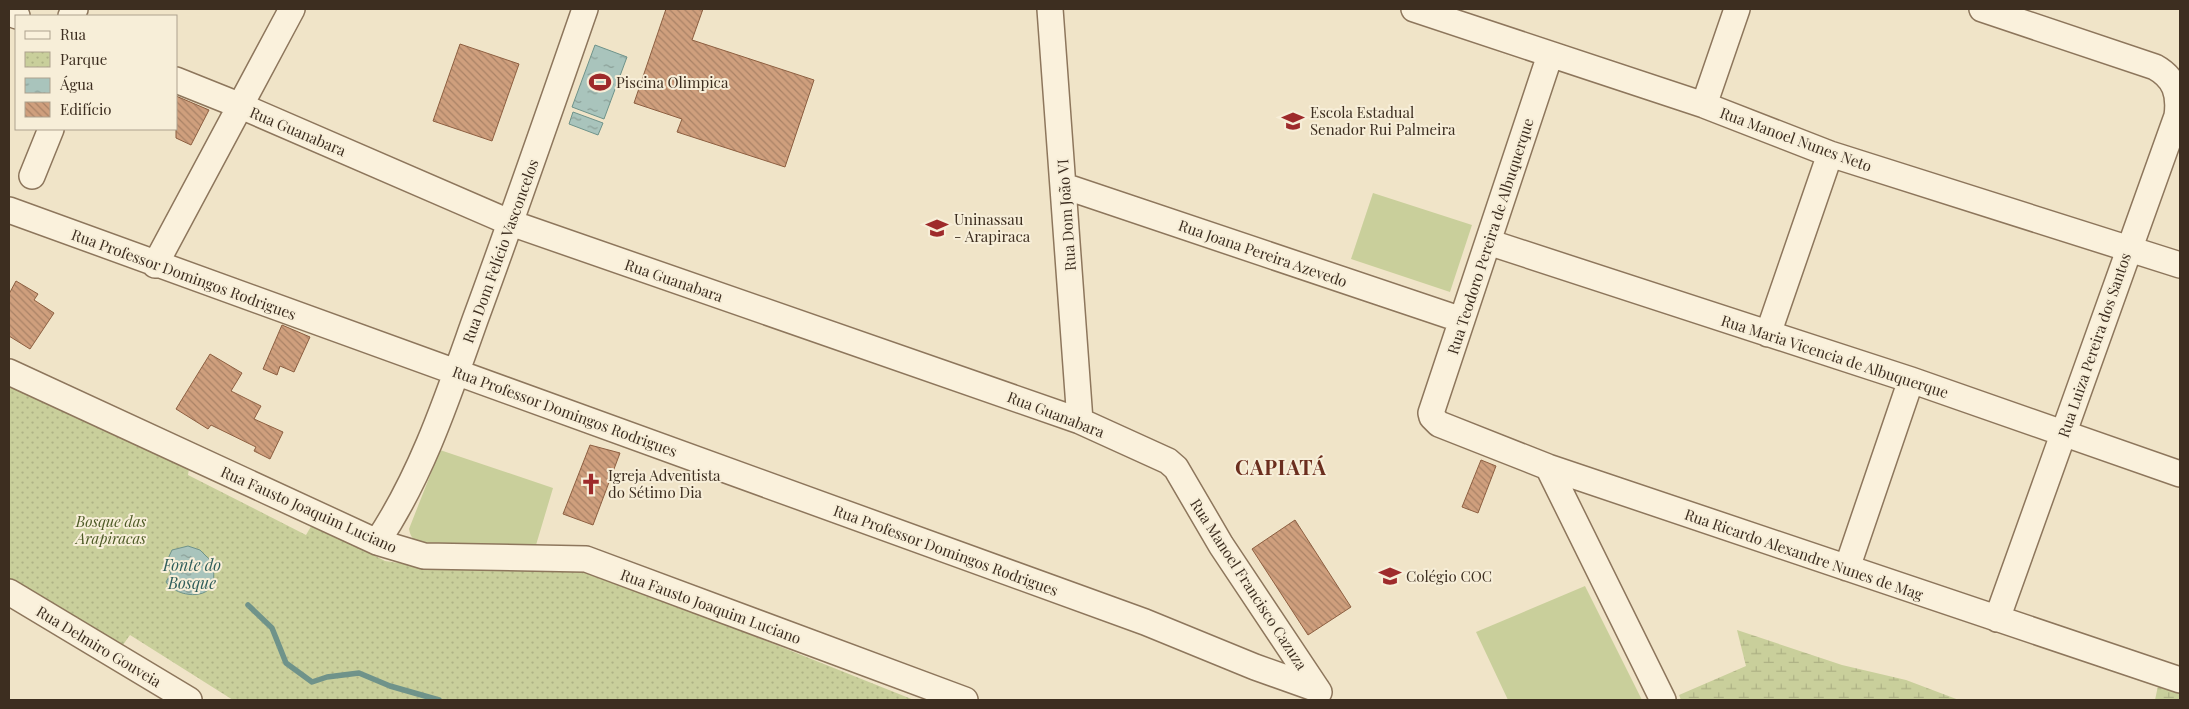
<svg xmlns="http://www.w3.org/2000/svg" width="2189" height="709" font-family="'Playfair Display',serif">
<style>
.green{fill:#c9cf9b}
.wetland{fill:url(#wetland-marsh)}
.park{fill:url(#park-dots)}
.water{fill:url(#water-ripples);stroke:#6f938a}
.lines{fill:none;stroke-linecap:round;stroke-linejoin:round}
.stream{stroke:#6f938a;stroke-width:5.5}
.building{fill:url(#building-back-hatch);stroke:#8d5f41}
.minor-casing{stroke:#8d765c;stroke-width:28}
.minor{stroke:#faf1dc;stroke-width:25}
.labels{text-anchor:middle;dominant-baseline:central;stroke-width:4;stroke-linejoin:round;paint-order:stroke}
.poi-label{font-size:15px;fill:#3d2e20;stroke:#f7eed8;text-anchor:start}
.street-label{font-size:15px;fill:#3d2e20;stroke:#f7eed8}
.park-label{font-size:15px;font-style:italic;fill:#4d5a26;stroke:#f7eed8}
.water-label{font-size:16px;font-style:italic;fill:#2f5d5a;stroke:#f7eed8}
.district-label{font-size:20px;font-weight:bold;letter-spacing:1px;fill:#6b2e1e;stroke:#f7eed8}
</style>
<defs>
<pattern id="wetland-marsh" width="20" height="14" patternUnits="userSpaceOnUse" patternTransform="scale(1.25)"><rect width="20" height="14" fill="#c9cf9b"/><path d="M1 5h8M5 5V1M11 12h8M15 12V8" fill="none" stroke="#aeb285"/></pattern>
<pattern id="park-dots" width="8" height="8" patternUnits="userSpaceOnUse" patternTransform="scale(1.25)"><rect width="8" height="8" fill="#c9cf9b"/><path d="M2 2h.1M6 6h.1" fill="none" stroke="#aeb285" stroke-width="1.8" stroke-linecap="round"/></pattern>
<pattern id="water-ripples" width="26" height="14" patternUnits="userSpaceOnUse" patternTransform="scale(1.25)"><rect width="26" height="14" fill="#a9c4bc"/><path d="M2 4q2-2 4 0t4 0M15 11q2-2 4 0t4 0" fill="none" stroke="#8ba098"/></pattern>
<pattern id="building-back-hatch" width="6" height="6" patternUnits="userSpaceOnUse" patternTransform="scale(1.25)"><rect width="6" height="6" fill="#cf9f7d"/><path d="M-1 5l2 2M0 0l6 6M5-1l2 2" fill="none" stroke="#a98266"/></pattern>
</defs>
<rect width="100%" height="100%" fill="#f0e4c8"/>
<path class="green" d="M1373 193 1472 225 1450 292 1351 259Z
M440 450 553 488 536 545 426 544C416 542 411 540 409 529Z
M1585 586 1642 700H1508L1476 632Z"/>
<path class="wetland" d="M1737 630 1842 665 1906 680 1959 700H1681L1679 695 1746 666Z
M2159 681 2180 688V700H2155Z"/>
<path class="park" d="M9 380 190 462 188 475 306 535 313 523 385 561 426 567 576 565 914 700H233L130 635 120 649 61 609 9 579Z"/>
<path class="water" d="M595 45 627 57 604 119 572 107Z
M573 112 603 123 598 135 569 124Z
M188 546 200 550 214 564C213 570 215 580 212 585 204 601 174 595 166 582L171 573 166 563 172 550Z"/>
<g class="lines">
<path class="stream" d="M248 605 272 628 286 663 312 682 327 677 359 673 390 686 439 700"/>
</g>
<path class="building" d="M666 9H703L692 40 814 80 785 167 677 132 682 119 634 103Z
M460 44 519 64 492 141 433 121Z
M176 96 209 110 191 145 176 138Z
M16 281 38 294 34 300 54 313 30 349 9 336V294Z
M282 325 310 337 294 372 280 366 277 375 263 369Z
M210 354 242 373 231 391 261 406 254 419 283 432 270 459 254 451 256 447 211 425 208 429 176 409Z
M590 445 620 453 593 525 563 514Z
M1481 460 1496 466 1478 513 1462 507Z
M1295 520 1351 607 1308 635 1252 549Z"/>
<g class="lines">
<g class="minor-casing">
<path id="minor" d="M1050 9 1080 421
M1414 9 1704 105 1830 154 2180 265
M1982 9 2155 67C2175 78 2180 94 2177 116L1997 619
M9 13 17 16
M71 16 75 9
M1550 55 1431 413 1432 417 1439 424 1548 467 2180 680
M176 80 241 106 511 223 1080 421 1168 461 1176 468 1221 545 1319 692
M1704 105 1737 9
M32 176 51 129
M1064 186 1462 320
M9 210 1145 622 1255 667 1317 689
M1488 242 1911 380 2180 474
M155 265 292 9
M1768 334 1830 154
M9 372 377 542 424 556 586 559 965 700
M1548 467 1663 700
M377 542C422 475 448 396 475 320 513 217 549 113 585 9
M1847 568 1911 380
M9 592 189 700"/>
</g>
<use href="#minor" class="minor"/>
</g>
<defs>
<g id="stadium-bare" transform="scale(1.725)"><path d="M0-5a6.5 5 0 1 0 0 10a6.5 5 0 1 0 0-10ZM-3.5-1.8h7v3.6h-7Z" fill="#9e2a2b" stroke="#f7eed8" stroke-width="2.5" paint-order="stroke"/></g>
<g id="school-bare" transform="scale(1.725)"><path d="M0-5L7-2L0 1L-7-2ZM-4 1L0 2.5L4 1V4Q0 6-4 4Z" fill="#9e2a2b" stroke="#f7eed8" stroke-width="2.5" paint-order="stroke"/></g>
<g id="university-bare" transform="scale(1.725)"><path d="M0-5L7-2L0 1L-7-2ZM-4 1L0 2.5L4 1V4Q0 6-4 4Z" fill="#9e2a2b" stroke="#f7eed8" stroke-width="2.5" paint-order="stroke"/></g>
<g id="church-bare" transform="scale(1.725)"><path d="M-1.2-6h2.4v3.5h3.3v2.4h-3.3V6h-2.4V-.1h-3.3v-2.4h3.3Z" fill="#9e2a2b" stroke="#f7eed8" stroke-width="2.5" paint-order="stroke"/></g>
</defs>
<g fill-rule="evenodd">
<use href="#stadium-bare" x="600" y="82"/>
<use href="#school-bare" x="1293" y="121"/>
<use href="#university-bare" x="937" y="228"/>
<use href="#church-bare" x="591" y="484"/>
<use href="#school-bare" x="1390" y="576"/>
</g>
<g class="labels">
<g class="poi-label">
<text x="616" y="82">Piscina Olimpica</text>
<text x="1310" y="112">Escola Estadual<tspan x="1310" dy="17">Senador Rui Palmeira</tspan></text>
<text x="954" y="219">Uninassau<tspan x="954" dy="17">- Arapiraca</tspan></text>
<text x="608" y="475">Igreja Adventista<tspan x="608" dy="17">do Sétimo Dia</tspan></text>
<text x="1406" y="576">Colégio COC</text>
</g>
<g class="street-label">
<text transform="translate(298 131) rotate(23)">Rua Guanabara</text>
<text transform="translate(1796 139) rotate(20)">Rua Manoel Nunes Neto</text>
<text transform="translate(1066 215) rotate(-94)">Rua Dom João VI</text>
<text transform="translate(1490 236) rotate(-72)">Rua Teodoro Pereira de Albuquerque</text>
<text transform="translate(500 251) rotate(-70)">Rua Dom Felício Vasconcelos</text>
<text transform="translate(1263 253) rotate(19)">Rua Joana Pereira Azevedo</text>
<text transform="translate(184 274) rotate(20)">Rua Professor Domingos Rodrigues</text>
<text transform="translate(674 280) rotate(19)">Rua Guanabara</text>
<text transform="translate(2094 345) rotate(-71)">Rua Luiza Pereira dos Santos</text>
<text transform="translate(1835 356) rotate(18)">Rua Maria Vicencia de Albuquerque</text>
<text transform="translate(565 411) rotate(20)">Rua Professor Domingos Rodrigues</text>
<text transform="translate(1056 414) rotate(21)">Rua Guanabara</text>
<text transform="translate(309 509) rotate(24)">Rua Fausto Joaquim Luciano</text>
<text transform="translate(946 550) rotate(20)">Rua Professor Domingos Rodrigues</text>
<text transform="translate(1804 554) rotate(19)">Rua Ricardo Alexandre Nunes de Mag</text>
<text transform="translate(1249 584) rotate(57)">Rua Manoel Francisco Cazuza</text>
<text transform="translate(711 606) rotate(20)">Rua Fausto Joaquim Luciano</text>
<text transform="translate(99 646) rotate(31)">Rua Delmiro Gouveia</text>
</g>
<g class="park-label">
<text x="111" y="521">Bosque das<tspan x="111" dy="17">Arapiracas</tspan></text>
</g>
<g class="water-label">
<text x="192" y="564">Fonte do<tspan x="192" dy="18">Bosque</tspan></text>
</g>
<g class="district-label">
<text x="1281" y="466">CAPIATÁ</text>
</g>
</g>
<rect width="2189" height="709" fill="none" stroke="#3d2e20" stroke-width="20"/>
<rect x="15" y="15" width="162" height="115" fill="#f7eed8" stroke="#ada18e"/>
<rect x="25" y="31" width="25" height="8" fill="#faf1dc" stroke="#ada18e"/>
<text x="60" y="40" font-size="15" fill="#3d2e20">Rua</text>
<rect x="25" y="52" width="25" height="15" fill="url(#park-dots)" stroke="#ada18e"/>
<text x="60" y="65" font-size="15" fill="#3d2e20">Parque</text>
<rect x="25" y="78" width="25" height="15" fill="url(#water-ripples)" stroke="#ada18e"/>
<text x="60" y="90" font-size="15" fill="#3d2e20">Água</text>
<rect x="25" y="102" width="25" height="15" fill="url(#building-back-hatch)" stroke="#ada18e"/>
<text x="60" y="115" font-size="15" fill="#3d2e20">Edifício</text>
</svg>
